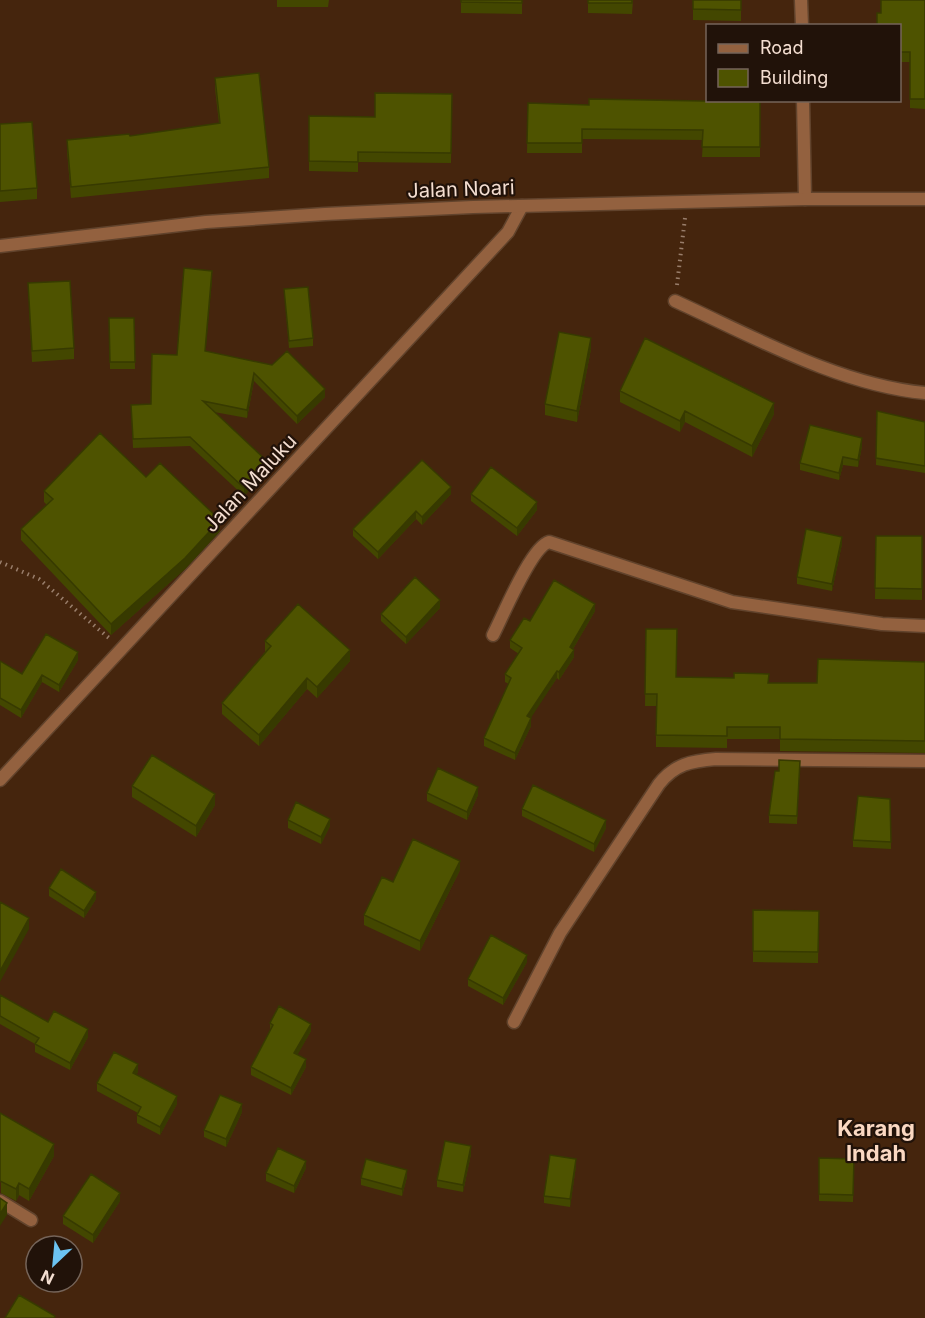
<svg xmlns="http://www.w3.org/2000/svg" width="925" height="1318" font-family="Inter,sans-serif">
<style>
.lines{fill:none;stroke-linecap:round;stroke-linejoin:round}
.minor-casing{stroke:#61432c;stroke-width:15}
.tertiary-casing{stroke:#61432c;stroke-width:15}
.path{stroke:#997e6b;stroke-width:4;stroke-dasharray:1.5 4.5;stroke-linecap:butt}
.minor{stroke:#93613f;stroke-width:12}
.tertiary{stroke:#93613f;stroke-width:12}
.wall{fill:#434700}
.shaded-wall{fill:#373a00}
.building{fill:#4e5300;stroke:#373a00;stroke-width:1.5}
.labels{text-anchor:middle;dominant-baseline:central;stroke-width:4.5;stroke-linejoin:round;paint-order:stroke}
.street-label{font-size:20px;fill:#f4ded1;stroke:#211209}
.quarter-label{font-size:22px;font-weight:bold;fill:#fad8c2;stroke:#211209}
</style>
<rect width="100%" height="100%" fill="#45250d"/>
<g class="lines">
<g class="minor-casing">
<path id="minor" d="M801 0 802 26
M803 100 805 199
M675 301C752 336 839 385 925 393
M493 635C503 616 531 547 549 542L732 602 882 624 925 626
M0 780 508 232 522 206
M514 1022 560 933 659 784C675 764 691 761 716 759L925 761
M0 1201 31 1220"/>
</g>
<g class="tertiary-casing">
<path id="tertiary" d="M0 246 206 222 325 214 473 207 805 199H925"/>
</g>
<path class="path" d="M677 285 685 218
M0 562 39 579 109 638"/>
<use href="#minor" class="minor"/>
<use href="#tertiary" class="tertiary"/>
</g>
<path class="wall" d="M277 0H329L328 7H277Z
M461 0H522V14L461 13Z
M528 0H633L632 14 588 13V0Z
M693 0H741V21L693 20Z
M925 0V109L910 108V62H900V26L881 13Z
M215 78 269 167V178L71 198 67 151V140L130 136 219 123 215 89Z
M452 94 451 163 358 162V172L309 171V116L375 117Z
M760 102V157H702L703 140 582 139V153H527L528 103 589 105Z
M0 124 37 188V199L0 202Z
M212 279 205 351 325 397 297 424 254 381 247 418 214 412 268 470 244 496 190 446 133 448 131 405 151 404 177 355Z
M28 283 74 348V359L32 362Z
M284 289 313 338V346L289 348Z
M109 318H134L135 369H110Z
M591 349 577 422 545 415V404Z
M620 391 774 414 752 457 685 422 680 432 620 402Z
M877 411 925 422V473L876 465Z
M862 446 858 467 843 465 839 480 800 470V463Z
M146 477 220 531 185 569 111 635 21 540V529L47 505 44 502V491Z
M451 494 422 525 416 519 378 559 353 536V529Z
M471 494 537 510 517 536 471 501Z
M876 536H922V600L875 599Z
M842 544 832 591 797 584V577Z
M440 608 406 644 381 621V614Z
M595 611 573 649 574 657 559 680 557 678 530 718 531 726 515 760 484 746V738L509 684 505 682V674L519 654 510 648V640L530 621Z
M646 629 676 677 768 683H817L925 662V753L780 751V739H727V748L656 747V706H645Z
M265 641 350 661 317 698 307 689 259 746 222 714V703L265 652Z
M78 660 59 692 42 682 21 718 0 705V661L22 674Z
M800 761 797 824 769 823V815L779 771Z
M132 786 215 805 196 837 132 797Z
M427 793 478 795 467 820 427 801Z
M890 799 891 849 853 847V840Z
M522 809 606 828 594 852 522 816Z
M288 820 330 826 321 844 288 828Z
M460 870 420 951 364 925V915L393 882Z
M49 888 96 899 84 918 49 896Z
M753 910 819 911 818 963 753 962Z
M527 962 503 1005 468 986V979Z
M0 995 48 1022 88 1037 70 1070 35 1052V1044L0 1024Z
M270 1023 311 1031 297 1055 306 1067 291 1095 251 1075V1067L270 1031Z
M138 1072 136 1075 177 1104 160 1135 137 1123V1115L138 1113 97 1091V1083Z
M242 1112 226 1147 204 1137V1130Z
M0 1113 54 1156 29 1201 19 1195 16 1201 1 1193Z
M471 1154 463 1192 437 1187V1180Z
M819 1158 854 1159 853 1202 819 1201Z
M576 1166 570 1207 544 1203V1196Z
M306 1168 294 1193 266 1181V1173Z
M407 1177 402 1196 361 1185V1178Z
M120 1201 93 1243 63 1224V1216Z"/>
<path class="shaded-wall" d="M212 271V279L205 359V351Z
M591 338V349L577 422V411Z
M254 373V381L247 418V410Z
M325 389V397L297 424V416Z
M774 403V414L752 457V446Z
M685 411V422L680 432V421Z
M862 438V446L858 467V460Z
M843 457V465L839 480V473Z
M268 462V470L244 496V488Z
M451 487V494L422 525V517Z
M537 502V510L517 536V528Z
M416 511V519L378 559V552Z
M220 520V531L185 569 111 635V624Z
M842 537V544L832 591V584Z
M440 600V608L406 644V637Z
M595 604V611L570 654V647Z
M350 650V661L317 698V687Z
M574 650V657L559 680V672Z
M78 652V660L59 692V685Z
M557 671V678L527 724V716Z
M42 675V682L21 718V710Z
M307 678V689L259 746V735Z
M531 718V726L515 760V753Z
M478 787V795L467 820V812Z
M215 794V805L196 837V826Z
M330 819V826L321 844V837Z
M606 820V828L594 852V844Z
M460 861V870L420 951V941Z
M96 892V899L84 918V911Z
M29 918V929L0 982V971Z
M527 955V962L503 1005V998Z
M311 1024V1031L294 1061V1053Z
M88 1029V1037L70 1070V1063Z
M306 1059V1067L291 1095V1088Z
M138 1064V1072L133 1081V1073Z
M177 1096V1104L160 1135V1127Z
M242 1104V1112L226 1147V1139Z
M54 1144V1156L29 1201V1189Z
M471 1146V1154L463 1192V1185Z
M576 1159V1166L570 1207V1199Z
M306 1161V1168L294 1193V1186Z
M407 1170V1177L402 1196V1189Z
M19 1183V1195L16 1201V1189Z
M120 1193V1201L93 1243V1235Z
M7 1203V1215L0 1226V1214Z"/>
<path class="building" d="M461 0H522V3L461 2Z
M588 0H632V3H588Z
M693 0H741V10L693 9Z
M881 0H925V99H910V52H900V26H877V13H881Z
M259 73 269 167 71 187 67 140 129 134 130 136 220 123 215 78Z
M375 93 452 94 451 153 358 152V162L309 161V116L375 117Z
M589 99 760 102V147H702L703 130 582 129V143H527L528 103 589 105Z
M32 122 37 188 0 191V124Z
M184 268 212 271 205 351 272 365 287 351 325 389 297 416 254 373 247 410 203 401 268 462 244 488 190 437 133 439 131 405 151 404 152 354 177 355Z
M70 281 74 348 32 351 28 283Z
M308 287 313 338 289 341 284 289Z
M109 318H134L135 362H110Z
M559 332 591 338 577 411 545 404Z
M645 338 774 403 752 446 685 411 680 421 620 391Z
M877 411 925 422V466L876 458Z
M810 425 862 438 858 460 843 457 839 473 800 463Z
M100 433 146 477 160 463 220 520 185 558 111 624 21 529 53 499 44 491Z
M422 460 451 487 422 517 416 511 378 552 353 529Z
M491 467 537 502 517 528 471 494Z
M806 529 842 537 832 584 797 577Z
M876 536H922V589L875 588Z
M415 577 440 600 406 637 381 614Z
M554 580 595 604 570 647 574 650 559 672 557 671 527 716 531 718 515 753 484 738 511 678 505 674 522 648 510 640 524 618 530 621Z
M298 604 350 650 317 687 307 678 259 735 222 703 271 646 265 641Z
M646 629H677L676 677 734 678V673L769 674 768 683H817L818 659 925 662V741L780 739V727H727V736L656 735 657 694H645Z
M46 634 78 652 59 685 42 675 21 710 0 698V661L22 674Z
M152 755 215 794 196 826 132 786Z
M779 760 800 761 797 816 769 815 775 771H779Z
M438 768 478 787 467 812 427 793Z
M533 785 606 820 594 844 522 809Z
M858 796 890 799 891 842 853 840Z
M296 802 330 819 321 837 288 820Z
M413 839 460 861 420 941 364 915 382 877 393 882Z
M61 869 96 892 84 911 49 888Z
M0 902 29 918 0 971Z
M753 910 819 911 818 952 753 951Z
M491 935 527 955 503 998 468 979Z
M0 995 48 1022 54 1011 88 1029 70 1063 35 1044 39 1038 0 1016Z
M279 1006 311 1024 294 1053 306 1059 291 1088 251 1067 273 1025 270 1023Z
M114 1052 138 1064 133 1073 177 1096 160 1127 137 1115 141 1107 97 1083Z
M220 1095 242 1104 226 1139 204 1130Z
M0 1113 54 1144 29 1189 19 1183 16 1189 0 1181Z
M445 1141 471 1146 463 1185 437 1180Z
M278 1148 306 1161 294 1186 266 1173Z
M550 1155 576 1159 570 1199 544 1196Z
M819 1158 854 1159 853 1195 819 1194Z
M366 1159 407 1170 402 1189 361 1178Z
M91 1174 120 1193 93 1235 63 1216Z
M0 1198 7 1203 0 1214Z
M19 1295 55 1316 54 1318H5Z"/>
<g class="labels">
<g class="street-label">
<text transform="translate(461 189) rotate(-2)">Jalan Noari</text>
<text transform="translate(250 483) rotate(-47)">Jalan Maluku</text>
</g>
<g class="quarter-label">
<text x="876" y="1128">Karang<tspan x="876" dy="25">Indah</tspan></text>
</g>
</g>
<rect x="706" y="24" width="195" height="78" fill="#211209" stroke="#756459" stroke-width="1.5"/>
<rect x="718" y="44" width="30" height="9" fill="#93613f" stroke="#756459" stroke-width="1.5"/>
<text x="760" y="54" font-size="18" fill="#f4ded1">Road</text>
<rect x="718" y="69" width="30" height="18" fill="#4e5300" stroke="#756459" stroke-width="1.5"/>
<text x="760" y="84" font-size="18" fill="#f4ded1">Building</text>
<g transform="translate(54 1264) rotate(206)"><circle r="28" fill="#211209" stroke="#756459" stroke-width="1.5"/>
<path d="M0-4.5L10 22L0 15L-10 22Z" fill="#6cc3f2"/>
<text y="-9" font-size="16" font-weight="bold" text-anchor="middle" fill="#f4ded1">N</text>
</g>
</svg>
